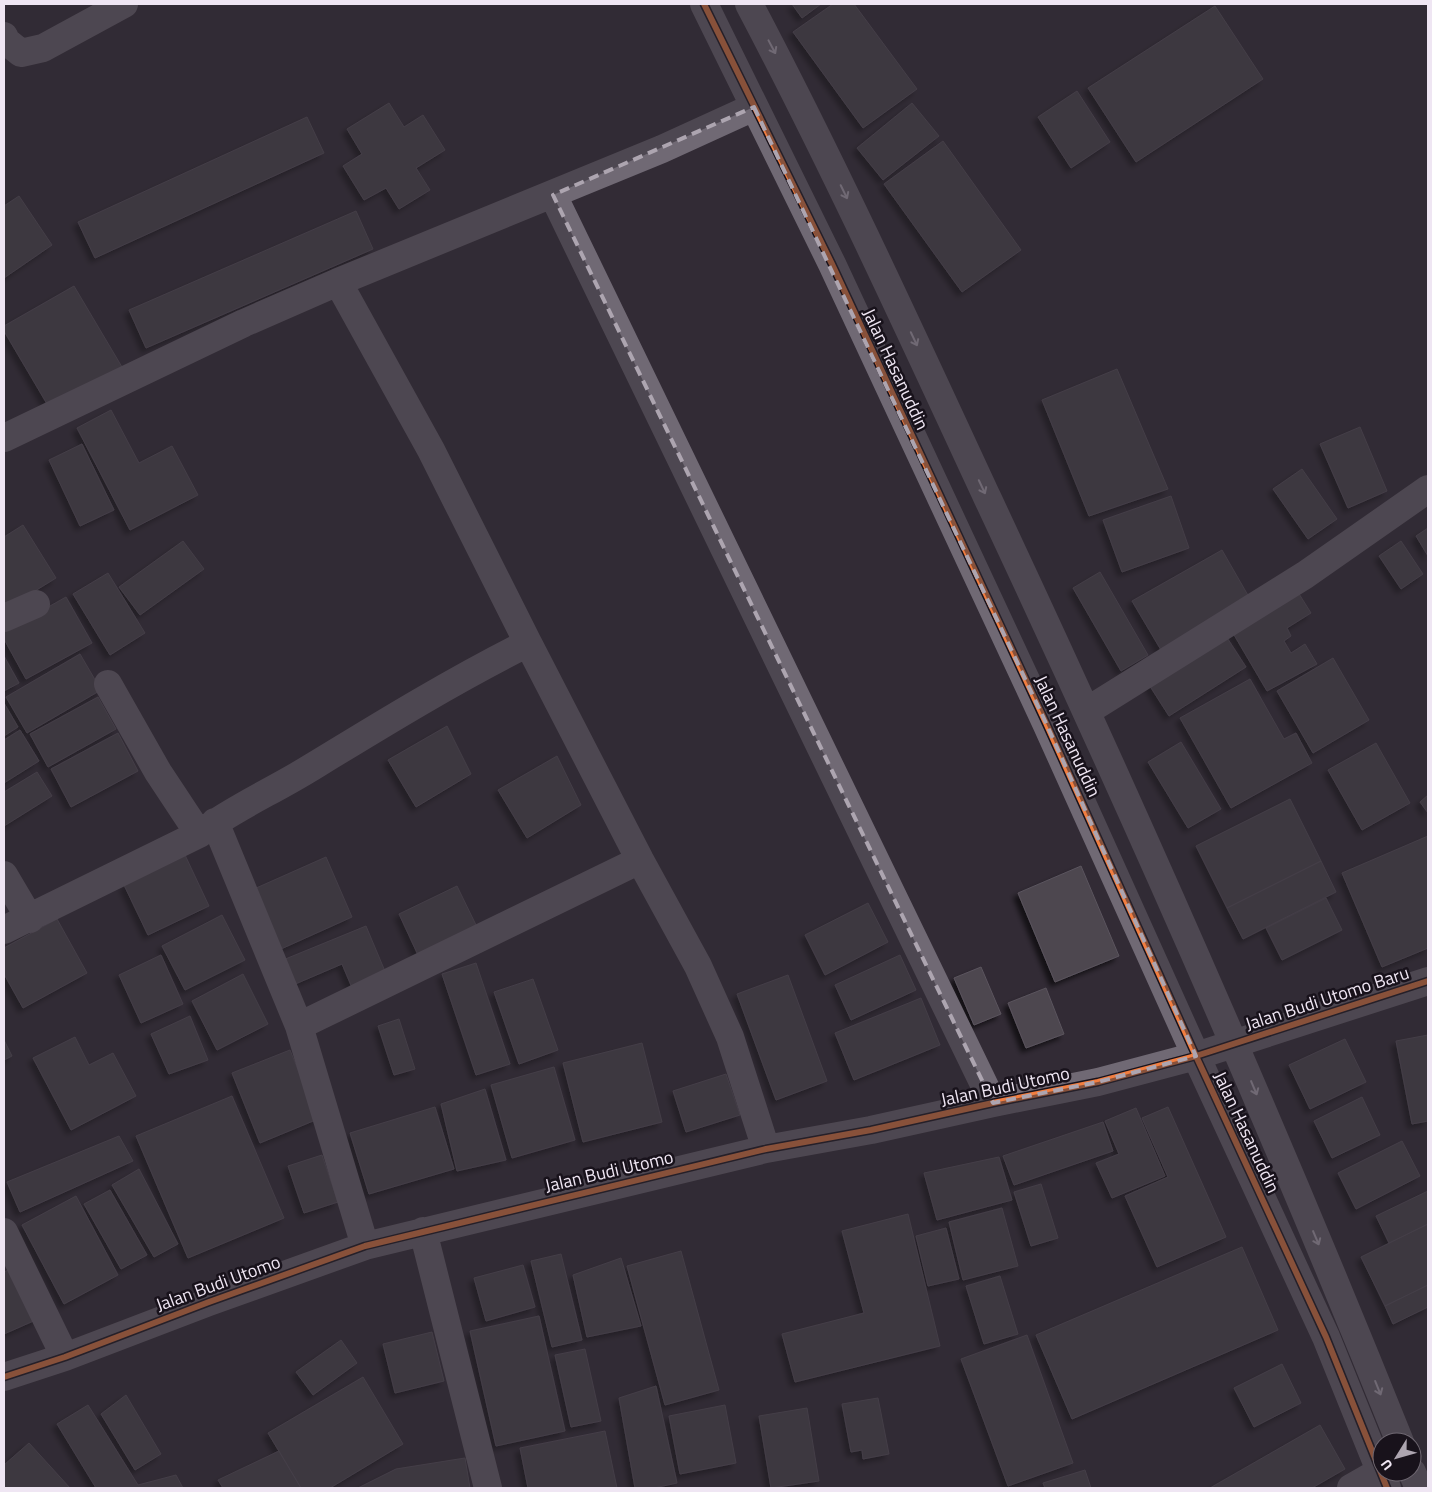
<svg xmlns="http://www.w3.org/2000/svg" width="1432" height="1492" font-family="'Titillium Web',sans-serif">
<style>
.building{fill:#4d464f;stroke:#5b555e;filter:url(#shadow)}
.lines{fill:none;stroke-linecap:round;stroke-linejoin:round}
.minor{stroke:#706974;stroke-width:28}
.cycleway-casing{stroke:#18121b;stroke-width:9}
.cycleway{stroke:#f27e40;stroke-width:6}
.oneway{stroke:#bcb4c0}
.marked{fill:none;stroke:#ada5b0;stroke-width:4;stroke-dasharray:10 6;stroke-linejoin:round}
.labels{text-anchor:middle;dominant-baseline:central;stroke-width:5;stroke-linejoin:round;paint-order:stroke}
.street-label{font-size:18px;fill:#efe6f3;stroke:#18121b}
</style>
<defs>
<filter id="shadow"><feDropShadow dx="-4.5" dy="4.5" stdDeviation="2.5" flood-color="#0009"/></filter>
</defs>
<rect width="100%" height="100%" fill="#322b35"/>
<path class="building" d="M792 4H821L802 18Z
M833 4H854L917 89 863 128 793 32Z
M1215 6 1263 79 1136 162 1088 88Z
M1077 91 1110 142 1071 168 1038 117Z
M389 103 404 127 423 115 445 150 416 168 430 190 399 209 386 188 364 200 343 166 362 154 347 129Z
M912 103 939 136 883 180 857 148Z
M307 117 324 153 95 258 78 222Z
M943 141 1021 250 962 292 884 184Z
M19 196 52 245 4 278V206Z
M356 211 373 249 146 348 129 310Z
M74 286 122 367 50 409 4 331V326Z
M1117 369 1168 489 1089 516 1042 400Z
M111 410 139 463 172 446 198 495 130 530 77 428Z
M1360 427 1387 491 1348 508 1320 444Z
M82 444 114 510 80 526 49 460Z
M1302 469 1337 519 1308 539 1273 489Z
M1171 496 1189 548 1122 572 1103 520Z
M23 525 56 578 4 610V537Z
M1428 528V556L1416 536Z
M183 541 204 569 140 615 119 587Z
M1401 541 1423 574 1401 589 1379 556Z
M1222 550 1253 604 1164 655 1132 601Z
M1100 572 1148 655 1121 671 1073 588Z
M108 573 145 633 110 655 73 594Z
M1296 589 1311 613 1287 628 1291 636 1284 641 1291 653 1305 644 1317 664 1267 691 1230 628Z
M66 597 92 643 26 679 4 639V632Z
M1222 630 1246 667 1169 716 1146 680Z
M80 654 101 690 27 733 6 697Z
M4 656 19 683 4 691Z
M1333 658 1369 720 1313 753 1277 691Z
M1250 679 1284 739 1296 733 1312 763 1231 808 1180 718Z
M98 697 116 729 48 767 30 734Z
M4 703 18 727 4 736Z
M447 726 471 774 416 807 388 760Z
M20 730 39 761 4 783V740Z
M118 733 138 771 71 807 51 769Z
M1181 742 1221 809 1188 828 1148 762Z
M1376 743 1410 803 1362 830 1328 770Z
M557 756 581 805 527 838 498 790Z
M37 772 52 796 4 826V792Z
M1428 795V813L1420 802Z
M1290 799 1321 861 1227 908 1196 846Z
M1428 836V948L1382 967 1342 873Z
M185 855 209 906 148 935 124 885Z
M326 857 352 917 281 949 254 889Z
M1321 861 1336 892 1243 939 1227 908Z
M1081 866 1119 956 1055 982 1018 893Z
M457 886 477 927 418 955 399 914Z
M1326 898 1342 930 1282 960 1266 928Z
M868 903 888 942 825 975 805 935Z
M222 915 245 960 185 990 162 946Z
M57 919 87 973 23 1008 4 974V948Z
M366 926 387 976 353 990 342 964 293 985 283 960Z
M161 955 183 1004 141 1023 119 975Z
M900 955 916 990 851 1020 835 985Z
M476 963 510 1064 476 1075 442 974Z
M981 967 1001 1014 974 1025 954 978Z
M243 974 268 1024 217 1050 192 1001Z
M788 975 827 1081 776 1100 737 994Z
M533 979 558 1050 519 1064 494 992Z
M1046 988 1064 1034 1026 1048 1008 1003Z
M921 998 940 1045 854 1080 835 1033Z
M190 1016 208 1060 169 1074 151 1034Z
M399 1019 415 1069 394 1075 378 1026Z
M1428 1035V1121L1412 1124 1396 1041Z
M75 1037 89 1065 113 1053 136 1096 71 1130 33 1058Z
M1345 1039 1366 1082 1310 1109 1289 1065Z
M4 1040 12 1056 4 1060Z
M642 1043 662 1122 583 1142 563 1063Z
M290 1050 318 1119 260 1143 232 1073Z
M554 1067 575 1140 512 1158 491 1085Z
M726 1074 740 1115 686 1132 673 1091Z
M485 1089 506 1160 457 1171 441 1104Z
M232 1096 284 1218 188 1258 136 1136Z
M1362 1097 1380 1135 1332 1158 1314 1121Z
M435 1107 454 1169 369 1194 350 1133Z
M1168 1107 1226 1237 1157 1267 1125 1196 1168 1177 1142 1118Z
M1136 1108 1165 1176 1112 1198 1096 1163 1119 1154 1105 1121Z
M1103 1122 1113 1151 1014 1185 1003 1156Z
M119 1136 133 1161 20 1212 7 1182Z
M1402 1141 1420 1176 1356 1209 1338 1173Z
M322 1155 338 1202 304 1213 288 1166Z
M999 1157 1012 1200 937 1220 924 1173Z
M139 1169 178 1244 154 1257 112 1185Z
M1041 1184 1058 1238 1031 1246 1014 1192Z
M110 1190 147 1255 121 1269 84 1204Z
M1428 1191V1224L1389 1243 1376 1216Z
M76 1196 118 1275 64 1304 22 1225Z
M1002 1208 1018 1266 963 1280 949 1222Z
M908 1214 940 1346 795 1382 782 1334 864 1313 842 1231Z
M1428 1224V1285L1385 1306 1361 1257Z
M946 1228 959 1279 928 1286 916 1236Z
M1242 1247 1278 1330 1072 1419 1036 1335Z
M681 1251 719 1390 665 1405 627 1266Z
M561 1254 582 1340 552 1347 531 1261Z
M621 1258 641 1326 587 1337 573 1275Z
M523 1265 535 1307 486 1321 474 1278Z
M15 1267 38 1319 4 1334V1272Z
M1000 1276 1018 1334 984 1344 966 1286Z
M1428 1285V1307L1393 1324 1385 1306Z
M539 1316 565 1431 496 1446 470 1331Z
M432 1332 444 1381 395 1393 383 1344Z
M1027 1335 1073 1463 1008 1486 961 1359Z
M341 1340 357 1363 313 1395 296 1372Z
M585 1349 601 1421 571 1427 555 1355Z
M1282 1364 1301 1403 1254 1427 1234 1388Z
M363 1377 403 1444 330 1488H301L268 1433Z
M656 1386 677 1483 654 1488H635L619 1398Z
M126 1395 161 1454 135 1470 101 1414Z
M878 1398 889 1454 863 1459 862 1450 851 1452 842 1404Z
M88 1405 138 1485 176 1475 183 1488H96L57 1424Z
M725 1405 736 1463 680 1474 669 1416Z
M807 1408 819 1481 771 1488 759 1416Z
M1320 1425 1345 1469 1312 1488H1210Z
M605 1431 617 1488H528L520 1448Z
M29 1443 70 1488H4V1465Z
M279 1451 301 1488H223L218 1480Z
M465 1458 470 1488H358L396 1469Z
M1085 1470 1091 1488H1045L1043 1483Z"/>
<g class="lines">
<path class="minor" d="M704 4 832 264 1046 723 1196 1056 1326 1337 1387 1488
M749 4C834 165 910 331 987 497 1133 808 1272 1123 1400 1442
M4 36 6 41 21 53 43 48 124 4
M553 195 993 1103
M338 282 662 149 754 107
M4 438 244 323 338 282 431 450 528 643
M4 618 36 604
M108 684 158 772 199 834
M1087 711 1305 575 1428 489
M215 822 299 1026 365 1246
M4 875 30 919
M4 930 199 834C232 809 271 792 307 770 379 726 452 681 528 643L640 860 698 966 730 1037 766 1149
M299 1026 640 860
M423 1231 488 1488
M4 1232 65 1357
M4 1377 65 1357 209 1302 365 1246 766 1149 871 1130 993 1103 1098 1082 1196 1056 1428 981
M1412 1472 1419 1488
M1351 1488 1379 1472"/>
<g class="cycleway-casing">
<path id="cycleway" d="M704 4 832 264 1046 723 1196 1056 1326 1337 1387 1488
M4 1377 65 1357 209 1302 365 1246 766 1149 871 1130 993 1103 1098 1082 1196 1056 1428 981"/>
</g>
<use href="#cycleway" class="cycleway"/>
</g>
<defs><path id="oneway-shaft" d="M-6 0H5M1.5-3L5.5 0L1.5 3" fill="none" stroke-width="1.6" stroke-linecap="round" stroke-linejoin="round" transform="scale(1.25)"/></defs>
<g class="oneway">
<use href="#oneway-shaft" transform="translate(772 47) rotate(62)"/>
<use href="#oneway-shaft" transform="translate(844 192) rotate(64)"/>
<use href="#oneway-shaft" transform="translate(914 339) rotate(65)"/>
<use href="#oneway-shaft" transform="translate(982 487) rotate(65)"/>
<use href="#oneway-shaft" transform="translate(1254 1088) rotate(67)"/>
<use href="#oneway-shaft" transform="translate(1316 1238) rotate(67)"/>
<use href="#oneway-shaft" transform="translate(1378 1388) rotate(68)"/>
</g>
<path d="M0 0H1432V1492H0ZM754 107 1046 723 1196 1056 1098 1082 993 1103 553 195Z" fill="#322b35" fill-opacity=".55" fill-rule="evenodd"/>
<path class="marked" d="M754 107 1046 723 1196 1056 1098 1082 993 1103 553 195Z"/>
<g class="labels">
<g class="street-label">
<text transform="translate(896 369) rotate(65)">Jalan Hasanuddin</text>
<text transform="translate(1068 736) rotate(65)">Jalan Hasanuddin</text>
<text transform="translate(1327 998) rotate(-18)">Jalan Budi Utomo Baru</text>
<text transform="translate(1005 1086) rotate(-12)">Jalan Budi Utomo</text>
<text transform="translate(1247 1132) rotate(65)">Jalan Hasanuddin</text>
<text transform="translate(609 1171) rotate(-13)">Jalan Budi Utomo</text>
<text transform="translate(218 1283) rotate(-20)">Jalan Budi Utomo</text>
</g>
</g>
<rect width="1432" height="1492" fill="none" stroke="#efe6f3" stroke-width="10"/>
<g transform="translate(1397 1457) rotate(233)"><circle r="24" fill="#18121b" stroke="#6e6771"/>
<path d="M0-4L9 19L0 12L-9 19Z" fill="#ada5b0"/>
<text y="-8" font-size="14" font-weight="bold" text-anchor="middle" fill="#efe6f3">U</text>
</g>
</svg>
